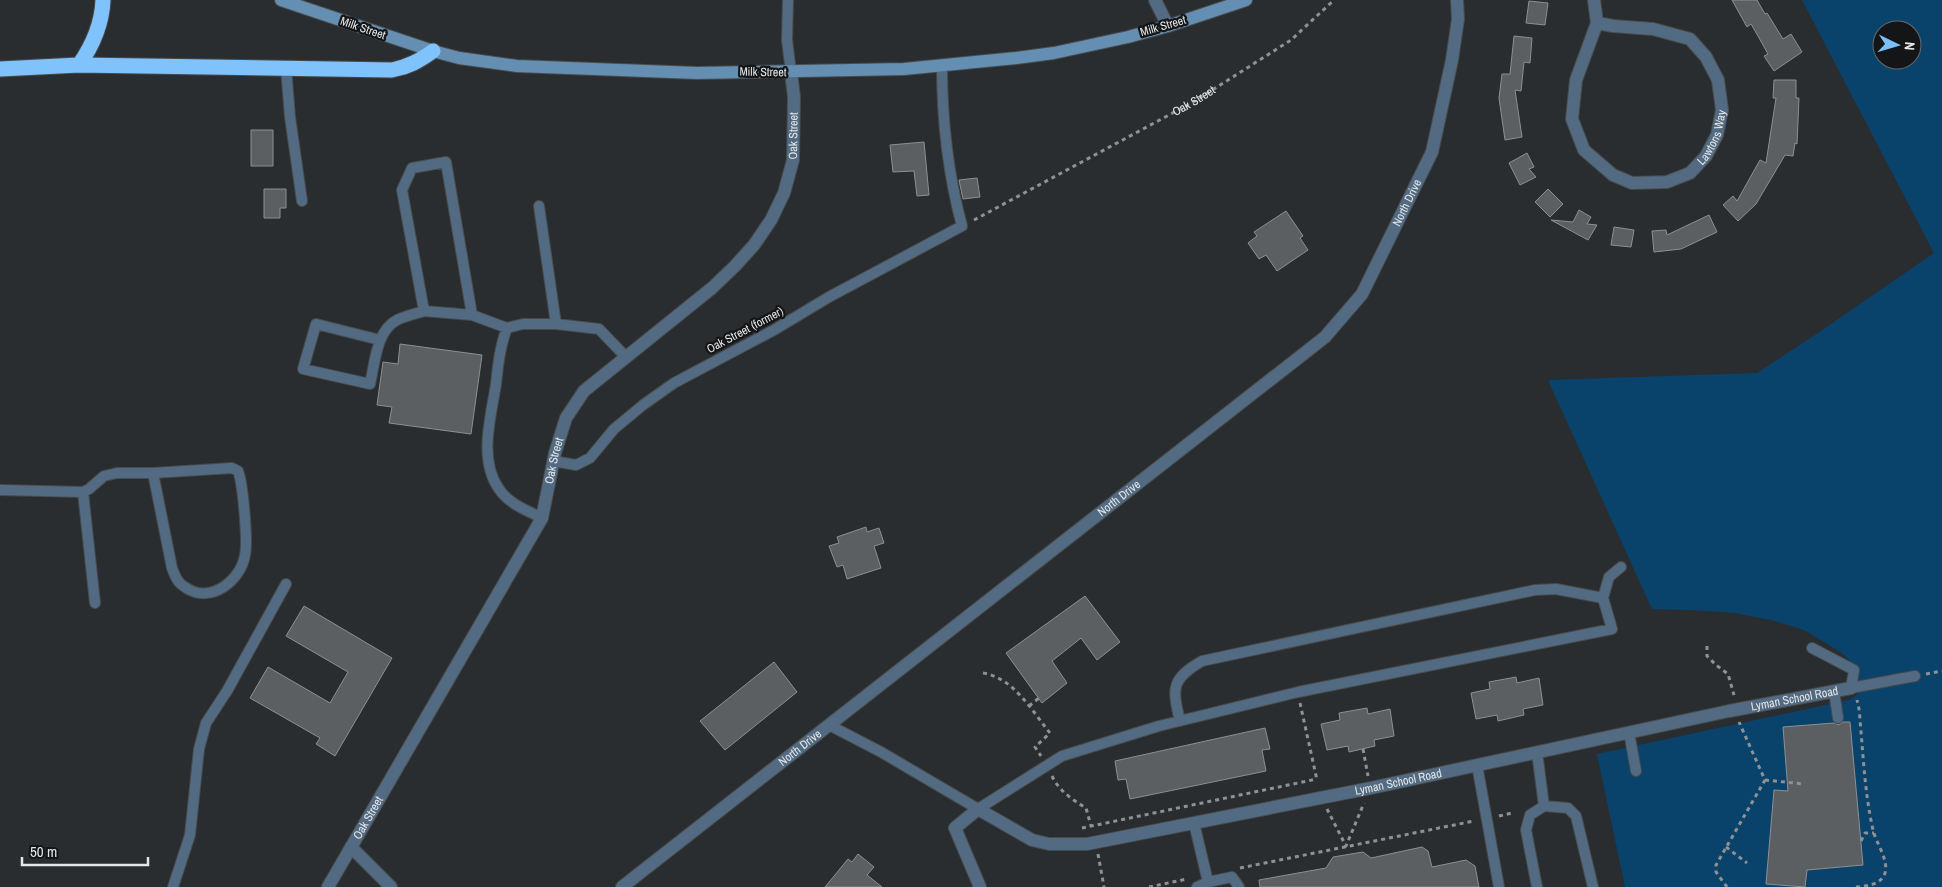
<svg xmlns="http://www.w3.org/2000/svg" width="1942" height="887" font-family="'Archivo Narrow',sans-serif">
<style>
.green{fill:#09436c;fill-rule:evenodd}
.building{fill:#5c5f61;stroke:#8d9093}
.lines{fill:none;stroke-linecap:round;stroke-linejoin:round}
.lane-casing{stroke:#484b4c;stroke-width:12}
.street-casing{stroke:#484b4c;stroke-width:14}
.secondary-casing{stroke:#484b4c;stroke-width:14}
.highway-casing{stroke:#484b4c;stroke-width:17}
.path{stroke:#8f9193;stroke-width:3;stroke-dasharray:4 4;stroke-linecap:butt}
.lane{stroke:#526b82;stroke-width:10}
.street{stroke:#526b82;stroke-width:12}
.secondary{stroke:#658eb3;stroke-width:12}
.highway{stroke:#80c2fb;stroke-width:15}
.labels{text-anchor:middle;dominant-baseline:central;stroke-width:4.5;stroke-linejoin:round;paint-order:stroke}
.street-label{font-size:12px;fill:#e4e6e7;stroke:#141516}
</style>
<rect width="100%" height="100%" fill="#2a2d2f"/>
<path class="green" d="M1802 0H1942V887H1625L1597 754 1849 700 1857 695 1851 662 1842 653 1804 630 1771 620 1735 613 1692 610 1652 609 1548 380 1757 373 1818 333 1934 253ZM1882 30H1912V60H1882Z"/>
<path class="building" d="M1732 0H1757L1765 14 1767 13 1783 39 1791 34 1802 52 1774 71 1764 56 1768 54 1758 36 1751 24 1747 27Z
M1529 1 1548 3 1545 25 1526 23Z
M1514 36 1532 38 1530 63 1524 62 1521 91 1515 90 1522 137 1505 140 1499 98 1502 74H1510Z
M1774 80H1796V98H1799L1797 144 1795 143 1793 156 1785 155 1756 204 1738 221 1723 205 1733 196 1737 201 1760 160 1766 163 1776 98H1773Z
M251 130H273V166H251Z
M924 142 929 195 917 196 914 171 893 172 890 145Z
M1527 153 1534 167 1529 169 1536 177 1520 185 1509 163Z
M977 178 980 197 963 199 959 180Z
M264 189H286V208H280V218H264Z
M1548 189 1563 204 1550 217 1535 202Z
M1579 210 1591 217 1587 224 1597 225 1588 240 1551 220 1573 222Z
M1286 211 1303 236 1300 238 1308 250 1277 271 1266 255 1259 259 1248 243 1257 236 1254 232Z
M1709 215 1717 232 1681 249 1654 252 1652 231 1666 230 1667 235Z
M1614 227 1634 230 1631 247 1611 245Z
M400 344 482 355 471 434 389 423 392 407 377 405 383 362 398 364Z
M866 527 867 532 879 528 884 543 874 546 881 568 847 579 843 565 837 567 829 546 839 543 837 537Z
M1085 596 1120 642 1097 660 1081 638 1052 661 1067 683 1042 703 1006 653Z
M304 606 392 658 335 756 316 744 320 738 250 698 268 667 330 703 348 672 286 636Z
M774 662 797 692 725 750 700 721Z
M1516 677 1517 683 1539 678 1543 705 1523 709 1524 715 1498 721 1497 715 1476 719 1471 693 1490 689 1489 682Z
M1367 708 1368 714 1390 709 1394 736 1374 740 1375 746 1349 752 1348 746 1327 750 1321 724 1340 720 1339 713Z
M1843 722H1850L1863 865 1807 870 1805 887 1766 884 1774 790 1788 791 1783 727 1834 723 1839 725Z
M1265 728 1270 749 1262 750 1266 771 1130 799 1126 779 1118 780 1115 761Z
M1422 847 1428 851 1432 867 1466 860 1475 866 1479 887H1260L1259 880 1326 868 1333 857 1363 852 1371 858Z
M858 854 874 867 867 875 882 887H825L848 859 852 862Z"/>
<g class="lines">
<g class="lane-casing">
<path id="lane" d="M788 0 787 40 791 72
M286 68 290 117 302 201
M539 206 556 324 599 329 626 357
M424 311 472 315
M380 340 316 324 303 369 370 384C375 363 376 331 397 320 405 316 415 314 424 311L402 190 412 168 446 162 472 315 507 328
M553 461 576 465 590 458 614 429 643 405 674 383 774 330 829 297 962 226C948 174 942 120 942 66
M0 490 83 492 89 489 104 476 117 473H153L232 468 238 471C243 483 248 542 245 555 241 580 212 603 188 589 185 587 181 585 179 582 176 579 174 573 172 568L153 473
M83 492 95 603
M542 518C526 510 509 504 499 489 478 459 491 417 496 384 498 365 500 346 507 328L523 324H556
M1812 648 1854 670 1851 688 1915 676
M1834 691 1838 718
M1180 721C1172 688 1171 679 1202 661L1535 590 1556 589 1603 598
M829 725 881 752 978 809 1062 756 1159 726 1298 692 1612 629 1603 598 1609 577 1621 567
M1629 732 1636 771
M1537 752 1544 806
M1477 765 1499 887
M1194 823 1208 882
M173 887 190 835 199 749 206 723 227 691 286 584
M1197 887 1208 882 1232 877 1239 887
M1537 887 1526 830 1530 815 1544 806 1568 808 1576 816 1593 887"/>
</g>
<g class="street-casing">
<g id="street">
<path d="M1155 0 1168 26"/>
<path id="s2" d="M1594 0 1597 23 1576 80 1572 119 1584 150 1613 175 1632 183 1667 182 1690 173 1706 156 1717 135 1722 110 1718 80 1706 57 1690 39 1653 29 1613 26 1597 23"/>
<path d="M351 847 391 887"/>
<path id="s3" d="M328 887 542 518 555 453 566 418 584 391 712 288 735 266 754 245 771 220 784 193 793 160 794 97 791 72"/>
<path id="s4" d="M622 887 1325 337 1362 294 1432 152 1452 60 1458 19 1457 0"/>
<path id="s5" d="M980 887 955 828 978 809 1032 840 1049 844H1087L1371 788 1729 711 1851 688"/>
</g>
</g>
<g class="secondary-casing">
<path id="secondary" d="M281 0 433 51 459 58 517 66 697 73 904 69 1016 58 1054 53 1128 37 1168 26 1246 0"/>
</g>
<g class="highway-casing">
<path id="highway" d="M79 65C93 45 102 25 103 0
M0 69 79 65 392 70C408 67 419 61 433 51"/>
</g>
<g class="path">
<path id="s1" d="M974 220 1195 101 1291 40 1334 0"/>
<path d="M1707 646V656L1716 665 1728 674 1734 695"/>
<path d="M983 673C1014 678 1032 711 1050 733L1035 747 1041 756"/>
<path d="M1926 674 1942 671"/>
<path d="M1300 703 1317 780"/>
<path d="M1029 706 1039 698"/>
<path d="M1363 749 1368 776"/>
<path d="M1052 776C1059 791 1073 800 1086 808L1091 826"/>
<path d="M1765 780 1804 784"/>
<path d="M1327 809 1346 846 1364 803"/>
<path d="M1499 816 1512 813"/>
<path d="M1082 828 1317 779"/>
<path d="M1861 841 1865 833H1874"/>
<path d="M1726 847 1747 863"/>
<path d="M1098 854 1104 887"/>
<path d="M1240 868 1474 821"/>
<path d="M1149 887 1187 879"/>
<path d="M1727 887 1716 872V865L1765 780 1739 722"/>
<path d="M1856 887C1867 886 1881 885 1885 873 1889 860 1876 843 1873 830 1864 790 1863 749 1859 709L1857 700"/>
</g>
<use href="#lane" class="lane"/>
<use href="#street" class="street"/>
<use href="#secondary" class="secondary"/>
<use href="#highway" class="highway"/>
</g>
<g class="labels">
<g class="street-label">
<text transform="translate(1163 26) rotate(-16)">Milk Street</text>
<text transform="translate(363 28) rotate(19)">Milk Street</text>
<text transform="translate(763 72) rotate(1)">Milk Street</text>
<text stroke="none"><textPath href="#s1" startOffset="250">Oak Street</textPath></text>
<text stroke="none"><textPath href="#s3" startOffset="905">Oak Street</textPath></text>
<text stroke="none"><textPath href="#s2" startOffset="318">Lawtons Way</textPath></text>
<text stroke="none"><textPath href="#s4" startOffset="1051">North Drive</textPath></text>
<text transform="translate(745 330) rotate(-28)">Oak Street (former)</text>
<text stroke="none"><textPath href="#s3" startOffset="485">Oak Street</textPath></text>
<text stroke="none"><textPath href="#s4" startOffset="631">North Drive</textPath></text>
<text stroke="none"><textPath href="#s5" startOffset="934">Lyman School Road</textPath></text>
<text stroke="none"><textPath href="#s4" startOffset="226">North Drive</textPath></text>
<text stroke="none"><textPath href="#s5" startOffset="529">Lyman School Road</textPath></text>
<text stroke="none"><textPath href="#s3" startOffset="80">Oak Street</textPath></text>
</g>
</g>
<g transform="translate(1897 45) rotate(95)"><circle r="24" fill="#141516" stroke="#67696a"/>
<path d="M0-4L9 19L0 12L-9 19Z" fill="#7bbef8"/>
<text y="-8" font-size="14" font-weight="bold" text-anchor="middle" fill="#e4e6e7">N</text>
</g>
<path d="M22 857v8h126v-8" fill="none" stroke="#e4e6e7" stroke-width="2.5"/>
<text x="30" y="857" font-size="15" fill="#e4e6e7" stroke="#141516" stroke-width="4" paint-order="stroke">50 m</text>
</svg>
